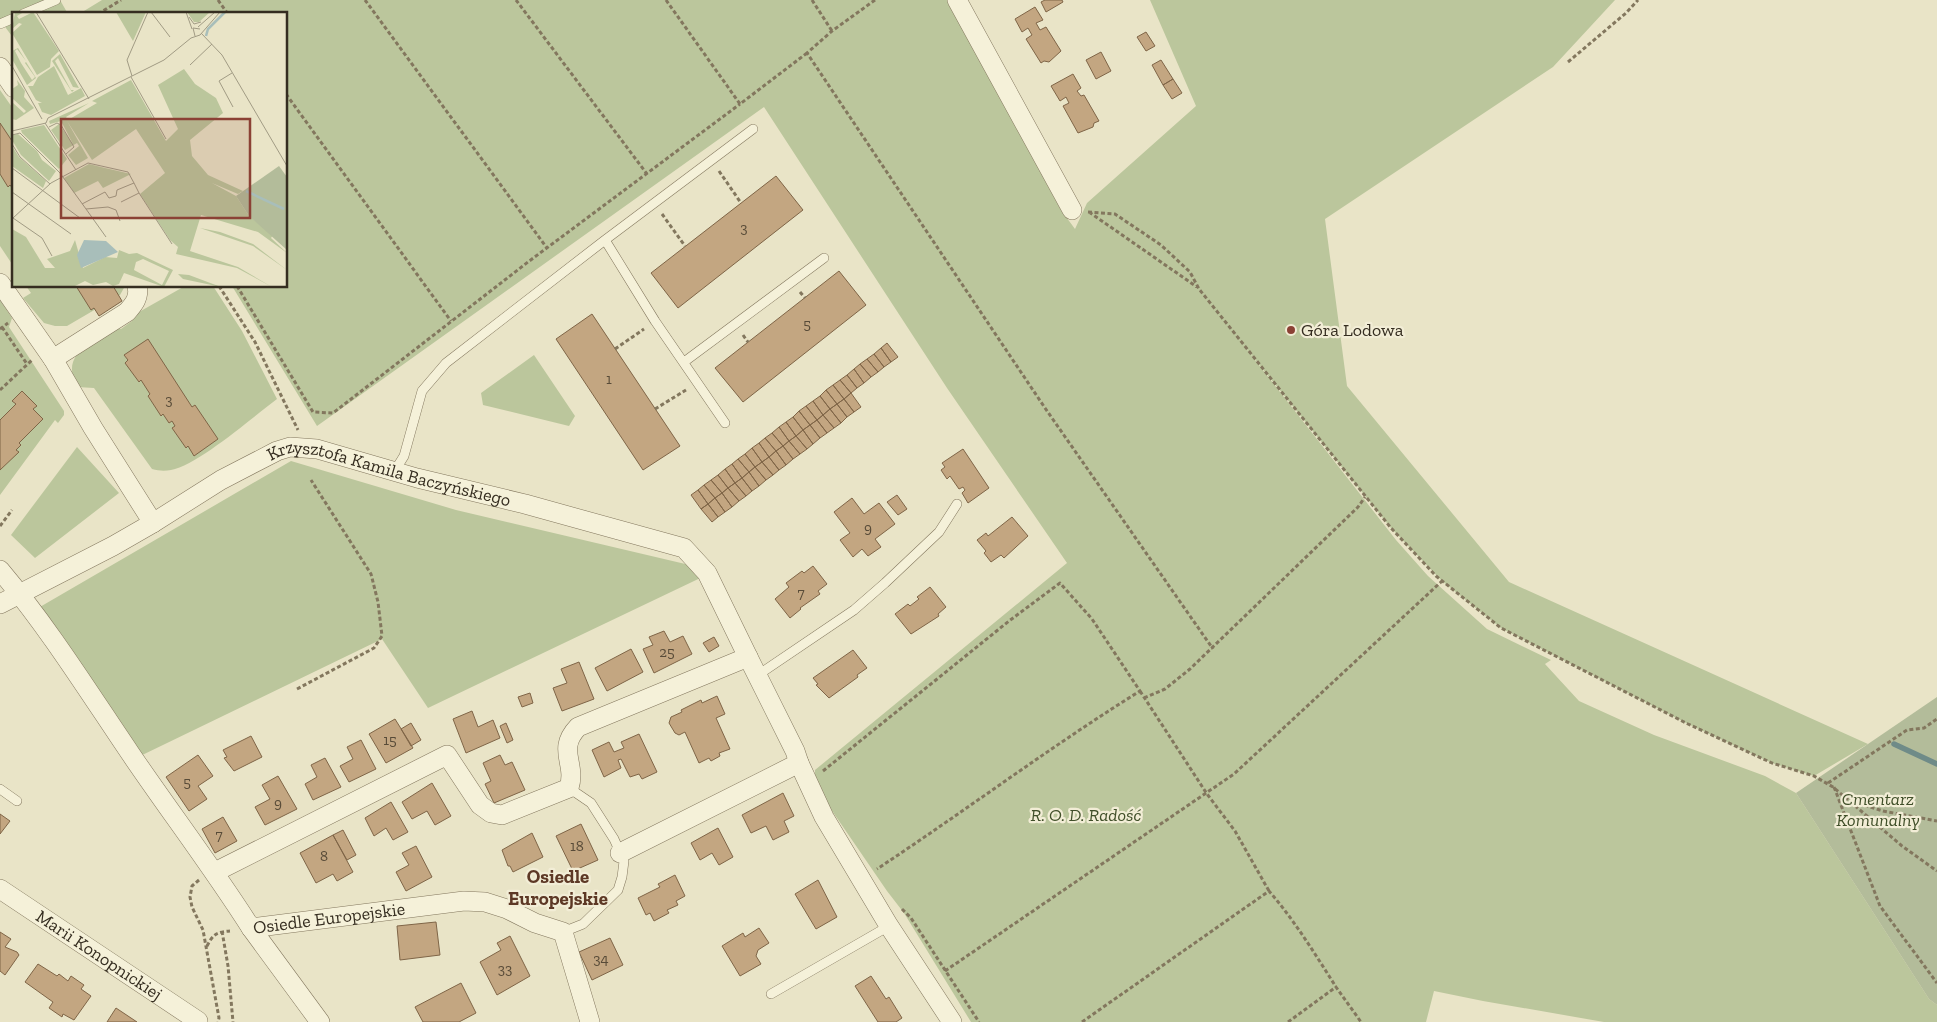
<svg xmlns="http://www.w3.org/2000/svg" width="1937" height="1022" font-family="'Zilla Slab',serif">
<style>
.green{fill:#bbc69c}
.cemetery{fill:#b3bc9a}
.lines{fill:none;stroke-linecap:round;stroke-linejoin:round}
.stream{stroke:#6f8b88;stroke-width:5.5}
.building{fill:#c3a681;stroke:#7f6547}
.service-casing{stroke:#83775e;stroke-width:10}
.minor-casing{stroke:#83775e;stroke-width:20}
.path{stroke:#83775e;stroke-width:3;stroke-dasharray:4 2.5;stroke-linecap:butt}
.service{stroke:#f5f1d9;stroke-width:9}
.minor{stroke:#f5f1d9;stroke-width:19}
.poi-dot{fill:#8b4135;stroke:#f2edd6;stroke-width:2}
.labels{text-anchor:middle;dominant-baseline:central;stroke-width:4.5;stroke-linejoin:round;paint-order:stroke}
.number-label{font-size:15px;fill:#584b38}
.poi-label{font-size:18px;fill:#352d20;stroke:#f2edd6;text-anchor:start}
.street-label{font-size:18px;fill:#352d20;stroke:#f2edd6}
.park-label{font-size:18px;font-style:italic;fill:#404f29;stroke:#f2edd6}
.neighbourhood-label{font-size:19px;font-weight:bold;fill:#5d3825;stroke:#f2edd6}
.inset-river{fill:none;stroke:#a8beba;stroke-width:2.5}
.inset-road{fill:none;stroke:#a19b84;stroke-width:1}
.view{fill:#8b4135;fill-opacity:0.15;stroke:#8b4135;stroke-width:2.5}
.inset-edge{fill:none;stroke:#352d20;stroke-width:2.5}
</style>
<rect width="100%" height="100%" fill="#e9e4c7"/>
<path class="green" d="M0 0H60L68 14H14V39L0 20Z
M102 0H948L1061 210 1075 229 1087 203 1196 106 1150 0H1615L1553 67 1325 219 1347 386 1509 582 1868 744 1814 776 1772 763 1688 724 1501 628 1442 581 1391 528 1237 337 1396 540 1428 576 1487 629 1551 660 1545 664 1579 701 1654 735 1765 776 1796 793 1929 999 1937 1005V1022H1604L1483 1001 1434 991 1426 1022H971L904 913 887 891 815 786V770L1067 563 947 388 764 107 317 426 232 286H286V14H79Z
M0 90 14 110V267L0 246Z
M26 286H125L120 295 67 326H55L44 323 23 298 31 293Z
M185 286H213L242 331 277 399C253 417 198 465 171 470 165 471 159 471 152 469L94 388 77 387C59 352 93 343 118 328L121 329 132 321 134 316 139 312Z
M0 300 12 318 9 327 64 411V415L58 423 55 420 0 495Z
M534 355 575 416 569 426 483 405 481 393Z
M77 447 119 493 35 558 11 535Z
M291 461 456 510 715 571 428 708 382 639 134 759 33 611Z"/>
<path class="cemetery" d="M1937 697V1005L1929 999 1796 793Z"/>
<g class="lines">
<path class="stream" d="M1894 744 1937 764"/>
</g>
<path class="building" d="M1045 0H1062L1063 2 1046 12 1041 2Z
M1035 7 1043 20 1036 23 1040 30 1046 27 1061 51 1049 62 1044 61 1041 63 1026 39 1032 35 1028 28 1022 32 1015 19Z
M1146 32 1155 46 1146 51 1137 37Z
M1101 52 1111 71 1096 79 1086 60Z
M1161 60 1173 79 1163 85 1152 65Z
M1073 74 1081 88 1077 91 1081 96 1084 95 1099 121 1094 123 1093 127 1078 133 1063 106 1069 103 1066 97 1060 101 1051 86Z
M1173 79 1182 93 1172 99 1163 85Z
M0 123 14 144V190L10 185 8 187 0 174Z
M776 176 803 210 678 308 651 273Z
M839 271 866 305 743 402 715 368Z
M76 286H113L122 301 99 316 94 308 91 310Z
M592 314 680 446 643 470 556 339Z
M148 339 192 407 195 405 218 439 194 456 188 446 186 448 172 428 175 426 172 421 169 423 163 414 161 416 148 396 150 394 141 380 139 382 125 363 128 360 124 355Z
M887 343 898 357 891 362 881 348Z
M881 348 891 362 884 367 874 354Z
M874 354 884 367 878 372 867 359Z
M867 359 878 372 871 377 860 364Z
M860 364 871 377 864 383 854 369Z
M854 369 864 383 857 388 847 375Z
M847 375 857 388 851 393 840 380Z
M840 380 851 393 844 399 833 385Z
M833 385 844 399 837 404 826 390Z
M826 390 837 404 830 409 820 396Z
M22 391 37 406 33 409 43 419 19 443 21 445 16 450 19 452 0 470V420L16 404 12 401Z
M851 393 861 407 854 412 844 399Z
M820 396 830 409 823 415 813 401Z
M844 399 854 412 847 417 837 404Z
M813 401 823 415 817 420 806 406Z
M837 404 847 417 841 423 830 409Z
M806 406 817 420 810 425 799 411Z
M830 409 841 423 834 428 823 415Z
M799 411 810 425 803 430 793 417Z
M823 415 834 428 827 433 817 420Z
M793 417 803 430 796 436 786 422Z
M817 420 827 433 820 438 810 425Z
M786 422 796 436 789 441 779 427Z
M810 425 820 438 813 444 803 430Z
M779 427 789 441 783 446 772 433Z
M803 430 813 444 807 449 796 436Z
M772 433 783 446 776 451 765 438Z
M796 436 807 449 800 454 789 441Z
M765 438 776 451 769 457 759 443Z
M789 441 800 454 793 459 783 446Z
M759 443 769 457 762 462 752 448Z
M783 446 793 459 786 465 776 451Z
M752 448 762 462 755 467 745 454Z
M963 449 989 488 968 503 962 493 965 490 963 487 959 489 950 476 947 479 941 470 945 467 942 463Z
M776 451 786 465 779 470 769 457Z
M745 454 755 467 749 472 738 459Z
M769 457 779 470 773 475 762 462Z
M738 459 749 472 742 478 732 464Z
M762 462 773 475 766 480 755 467Z
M732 464 742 478 735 483 725 469Z
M755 467 766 480 759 486 749 472Z
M725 469 735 483 728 488 718 475Z
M749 472 759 486 752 491 742 478Z
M718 475 728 488 722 493 711 480Z
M742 478 752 491 746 496 735 483Z
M711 480 722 493 715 498 704 485Z
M735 483 746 496 739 501 728 488Z
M704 485 715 498 708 504 698 490Z
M728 488 739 501 732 507 722 493Z
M698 490 708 504 701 509 691 495Z
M722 493 732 507 725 512 715 498Z
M897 495 907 509 898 515 887 502Z
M715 498 725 512 718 517 708 504Z
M852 498 864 514 879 503 895 524 875 539 881 547 868 556 862 549 853 557 840 540 850 533 834 512Z
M708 504 718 517 712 522 701 509Z
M1012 517 1028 536 1004 558 1001 555 991 562 984 553 986 551 977 540 986 533 988 536Z
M813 566 827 584 818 591 820 594 800 608 801 609 790 618 775 599 789 587 786 583 802 571 804 573Z
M930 587 946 607 938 614 939 616 911 634 895 614 908 604 910 606 919 599 917 597Z
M664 631 670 642 683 636 692 654 654 673 643 649 653 645 649 637Z
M714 637 719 646 709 652 703 643Z
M631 649 643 672 607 691 595 668Z
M853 650 867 668 857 675 858 677 829 698 816 685 818 684 813 678Z
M579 662 594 699 562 711 553 688 567 683 561 669Z
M530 693 533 703 522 707 518 697Z
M717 696 725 714 716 718 730 749 719 753 720 756 711 761 709 758 699 763 685 732 679 735 675 733 669 723 671 717 682 712 681 710 701 700 702 703Z
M472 711 478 727 493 720 500 738 466 753 453 719Z
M395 719 413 748 386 763 369 734Z
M411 723 421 740 411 746 401 729Z
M506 723 513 740 507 743 500 726Z
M639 734 657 772 642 779 639 774 630 777 621 759 618 760 621 768 604 777 592 750 609 742 614 752 624 748 621 742Z
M251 736 262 757 234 771 224 758 227 757 223 750Z
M361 740 376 769 349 782 340 766 353 759 347 747Z
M198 755 213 776 198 786 207 799 189 811 166 777Z
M500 755 505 765 512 762 525 790 494 803 485 784 491 781 483 763Z
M325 758 341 787 313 800 305 784 317 777 311 765Z
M278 776 297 809 265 825 255 807 270 799 262 785Z
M432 783 451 816 435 825 427 811 412 819 402 802Z
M783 793 794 816 784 821 789 832 773 840 766 826 751 833 742 815Z
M391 802 408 832 393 840 386 828 374 836 365 818Z
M0 814 10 821 0 834Z
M223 817 237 841 215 853 202 829Z
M581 824 598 860 573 871 556 836Z
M718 828 733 857 719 865 712 853 700 860 691 843Z
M343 830 356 855 347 860 333 835Z
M532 833 543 857 513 872 510 866H508L502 850Z
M333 835 353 872 337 881 333 874 316 883 300 853Z
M416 846 432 877 406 891 396 872 409 865 402 853Z
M675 875 685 896 676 901 678 905 667 910 669 913 654 921 650 913 646 915 638 898 660 887 658 884Z
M818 880 837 917 816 929 795 894Z
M436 922 440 955 400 960 397 926Z
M759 928 769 943 758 950 756 956 761 964 740 976 722 946 743 933 745 937Z
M0 932 11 939 5 947 17 952 19 955 5 975 0 971Z
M510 936 530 976 497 995 480 962 501 950 497 943Z
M610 938 623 965 592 980 579 952Z
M38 964 57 976 59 974 68 981 71 976 84 985 81 989 91 996 74 1020 63 1014 62 1017 49 1008 53 1002 25 982Z
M871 976 886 999 889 997 902 1018 896 1022H878L855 986Z
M461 983 476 1013 459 1022H423L415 1007Z
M116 1008 137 1022H107Z"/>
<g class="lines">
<g class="service-casing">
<path id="service" d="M23 14 56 0
M0 24 14 18
M605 240 753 129
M684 362 824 258
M394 472 404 456 422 391 446 363 605 240 655 321 725 423
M758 675 854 610 885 583 939 532 957 504
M0 789 17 801
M563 932 583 924 618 890 622 877 624 861 614 839 591 803 569 788
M771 994 889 926"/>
</g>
<g class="minor-casing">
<g id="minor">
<path d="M957 0 1072 210"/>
<path d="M0 67 14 88"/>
<path d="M0 283 53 359 93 428 153 523"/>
<path d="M53 359 127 312C134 304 140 297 137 286"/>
<path id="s1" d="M0 570C48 627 88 691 130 753 170 812 213 868 251 928L464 901 485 902 507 909 535 923 563 932 590 1022"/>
<path id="s2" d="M0 604 113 546 153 523 221 480 277 451 290 447 317 449 417 478 525 504 684 548 707 573 748 657"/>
<path d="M799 763 824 817 889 926 952 1022"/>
<path d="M215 872 447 755 480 805 491 813 502 815 569 788C577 763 556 750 578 727L748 657 795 751 799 763 620 853"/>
<path id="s3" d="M0 889 198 1021"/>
<path d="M251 928 320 1022"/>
</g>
</g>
<path class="path" d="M218 0 228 14
M365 0 547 248
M516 0 647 174
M666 0 740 104 807 53
M812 0 832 31
M875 0 832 31 807 53 1045 408 1213 649
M98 14 121 0
M1568 62 1626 13 1638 0
M286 94 451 321
M719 171 741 203
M1088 212 1115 214 1161 245 1190 272 1199 289 1391 528 1436 576 1501 628 1688 724 1772 763 1814 776 1833 787 1902 846 1937 871
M1089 212 1197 287
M662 214 685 246
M219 286 255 342 298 430
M237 286 313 412 333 413 528 262 740 104
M800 292 805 298
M2 327 27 364
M0 329 8 323
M743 335 748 342
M615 349 644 329
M0 390 32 360
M655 409 686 390
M0 526 12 510
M297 689 374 648 382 636 378 602 371 574 311 480
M1140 691 1207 794 1235 831 1269 891
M1144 698 1165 689 1190 669 1358 507 1365 497
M823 771 1009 621 1060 583 1092 619 1140 691C1050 747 965 811 877 869
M1828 783 1907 730 1924 728 1937 719
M1834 787 1880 906 1937 983
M1852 801 1883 811 1937 821
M199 880 192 886 190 897 192 907 203 930 219 1018 218 1022
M902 909 911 918 979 1022
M222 931 228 966 233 1022
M207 946C213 934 217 932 230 931
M945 971 1234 774 1442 581
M1082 1022 1269 891C1295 921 1315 954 1336 987
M1288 1022 1336 987 1361 1022"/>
<use href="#service" class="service"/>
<use href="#minor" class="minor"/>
</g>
<circle class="poi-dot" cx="1291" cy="330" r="5"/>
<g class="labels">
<g class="number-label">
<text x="744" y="228">3</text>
<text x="807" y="324">5</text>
<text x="609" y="379">1</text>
<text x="169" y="400">3</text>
<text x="868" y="528">9</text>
<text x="801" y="593">7</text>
<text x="667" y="652">25</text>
<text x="390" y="740">15</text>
<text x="187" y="782">5</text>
<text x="278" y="803">9</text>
<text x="219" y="835">7</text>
<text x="577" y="846">18</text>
<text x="324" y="856">8</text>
<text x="601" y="959">34</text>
<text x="505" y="969">33</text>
</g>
<g class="poi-label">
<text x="1301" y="330">Góra Lodowa</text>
</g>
<g class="street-label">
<text stroke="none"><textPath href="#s2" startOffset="432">Krzysztofa Kamila Baczyńskiego</textPath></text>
<text stroke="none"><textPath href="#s1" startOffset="516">Osiedle Europejskie</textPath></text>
<text stroke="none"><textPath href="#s3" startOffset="119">Marii Konopnickiej</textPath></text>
</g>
<g class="park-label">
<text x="1878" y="799">Cmentarz<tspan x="1878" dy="21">Komunalny</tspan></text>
<text x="1086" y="815">R. O. D. Radość</text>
</g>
<g class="neighbourhood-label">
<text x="558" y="876">Osiedle<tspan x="558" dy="22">Europejskie</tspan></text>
</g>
</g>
<g transform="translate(12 12)">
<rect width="275" height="275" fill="#e9e4c7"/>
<path d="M3 0H12L5 4 7 7 21 0 47 39 39 47 38 55 25 63 0 21 10 12 7 11 0 17ZM104 0H134L121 29ZM175 0H198L187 10H182ZM6 36 14 49 5 37 3 39 9 51 20 68 23 65 13 51 14 50 24 66 15 73 0 47V39ZM48 42 67 76 61 75 46 46 43 49 59 78H62L60 80 40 49ZM42 54 56 83 69 76 73 84 39 103 30 100 26 91H30L24 88 16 74H21L26 65ZM172 57 183 72 204 86 211 101 178 128 180 144 196 163 231 179 226 182 200 171 224 184 237 204 261 223 259 226 275 241 246 220 189 203 178 239 226 255 260 275 225 256 164 242 166 235 158 228 128 182 153 161 124 117 80 148 55 109 76 146 64 153 56 143 67 134 65 131 53 138 39 118 47 112 61 132 49 109 38 112 37 109 77 91 54 105 56 108 85 91 80 89 119 68 154 129 166 117 146 73ZM5 68 13 79 12 85 22 96 4 108 0 107V90L12 101 14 99 0 86V77L6 73ZM32 113 55 147 47 157 10 121 9 118ZM6 122 25 139 30 148 44 159 37 169 9 143 0 128V123ZM0 134 7 145 34 169 31 176 0 154ZM77 152 93 156 119 162 91 176 86 169 62 181 52 166ZM188 216 208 220 241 232 275 258 241 234ZM0 217 14 225 33 256H43L35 247 58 239 63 228 71 256 93 245 105 246 107 238 117 242 125 241 161 258 152 275 112 261 107 272 101 274 94 270 81 273 73 269 61 275H0ZM131 247 157 259 150 273 122 258 124 250ZM166 262 177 263 209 275 171 267Z" fill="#bbc69c" fill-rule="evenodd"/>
<path d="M267 154 275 165V238L237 204 224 184Z" fill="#b3bc9a"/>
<path d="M72 228 94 229 106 240 69 256 65 243Z" fill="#a8beba"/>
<path class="inset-river" d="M194 24 196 17 213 0M234 179 272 197"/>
<path class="inset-road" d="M24 0 77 87M139 0 158 25M174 0 180 17M177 5 182 12 189 10M186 15 203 0M189 21 210 43 275 154M183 24 181 16 188 17M178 53 200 32M0 54 30 107M220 61 207 69 221 95M120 64 115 48 136 0M119 65 154 127M36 106 152 48 179 26 188 23 208 0M33 111 64 158M37 115 45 111 49 113 62 135 54 142M0 119 34 111 36 106M0 123 8 121 48 161 74 197 96 195 104 198 108 209M0 132 8 145 38 172M0 156 68 206M0 180 59 222M127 181 160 232M70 192 93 180 97 186 104 184 105 178 122 171 127 181 109 190M74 197 94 225M1 206 39 171 76 151 116 160 122 171M1 206 30 226 40 244"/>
<path class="view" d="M49 107H238V206H49Z"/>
<rect width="275" height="275" class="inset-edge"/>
</g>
</svg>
